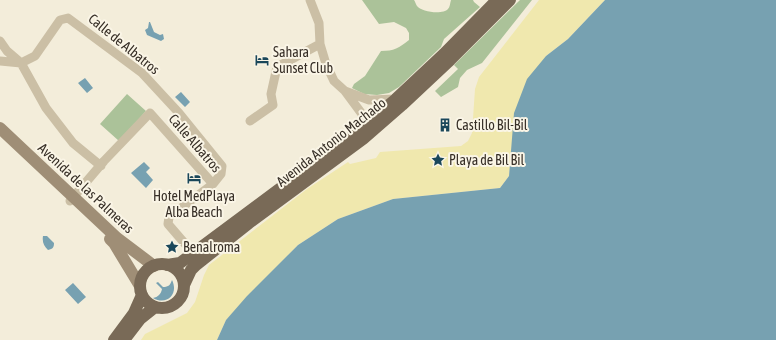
<svg xmlns="http://www.w3.org/2000/svg" width="776" height="340" font-family="'Asap Condensed',sans-serif">
<style>
.green{fill:#abc299}
.sand{fill:#f0e8ae}
.water{fill:#77a1b1}
.lines{fill:none;stroke-linecap:round;stroke-linejoin:round}
.street{stroke:#cbbfa5;stroke-width:9}
.secondary{stroke:#9f8e76;stroke-width:12}
.primary{stroke:#796a57;stroke-width:12}
.labels{text-anchor:middle;dominant-baseline:central;stroke-width:4;stroke-linejoin:round;paint-order:stroke}
.street-label{font-size:14px;fill:#372f27;stroke:#faf5e6}
.poi-label{font-size:14px;fill:#372f27;stroke:#faf5e6;text-anchor:start}
</style>
<rect width="100%" height="100%" fill="#f3edda"/>
<path class="green" d="M362 0H414C415 1 416 5 417 6 421 12 443 15 448 9 450 7 450 3 451 0H473L474 2 480 7 444 39 441 47 399 87 389 93 377 95 364 94 352 88 354 84 365 76 381 51C394 51 399 48 409 40V33L406 28 394 22 379 24Z
M520 0H532L482 63 467 70 460 78 458 87 441 97 435 91 458 69 454 65Z
M127 94 146 111 119 141 100 124Z"/>
<path class="sand" d="M539 0H605L568 39 546 56 512 144 509 176 500 188 393 199 338 219 298 245 226 320 217 340H141L145 334 187 313 195 302 204 275 209 265 307 189 348 162 350 164 376 158 380 152 461 146 468 141 472 133 475 89 479 77Z"/>
<path class="water" d="M605 0H776V340H217L226 320 247 296 298 245 338 219 393 199 500 188 509 176 514 113 527 79 546 56 568 39Z
M149 22H150L154 32 160 35 163 34 164 39 161 41 147 35 145 30 148 28Z
M85 78 93 88 87 93 78 83Z
M181 92 190 102 185 107 175 97Z
M144 162 150 168 146 172 153 180 146 188 131 173Z
M43 236H47L54 243C54 247 53 249 48 250 44 246 42 242 43 236Z
M172 280C179 294 167 306 153 298 158 297 161 294 162 289L156 283 158 282 163 287C169 287 170 285 172 280Z
M73 283 86 297 78 304 65 290Z"/>
<g class="lines">
<path class="street" d="M310 0 319 23 320 44 326 64 334 81 345 91
M0 41 7 51 21 63 35 56 60 20 68 18 142 73 179 113 222 166 221 174 213 184 169 217 168 224 193 253
M0 61 21 63 46 108 73 143 101 166
M250 121 273 105 271 94 277 67 320 44
M364 126 362 114 345 91 369 100 396 99
M70 201 104 161 150 113 213 184"/>
<path class="secondary" d="M0 128 117 238 154 266
M110 239 114 243 140 286"/>
<path class="primary" d="M140 286a22 22 0 1 1 44 0a22 22 0 1 1-44 0Z
M167 265 180 263 364 126 396 99 444 54 497 0
M184 285 191 270 196 265 249 223 363 139 402 105 450 60 510 0
M114 340 134 313 142 295
M124 340 140 319 155 307"/>
</g>
<defs>
<g id="hotel-bare" transform="scale(1.08)"><path d="M-6-4.5h1.5V1H6V5H4.5V3h-9V5H-6ZM-4 0a1.8 1.8 0 1 1 3.6 0ZM.5 0V-2.5h3Q6-2.5 6 0Z" fill="#1a475a" stroke="#faf5e6" stroke-width="2.5" paint-order="stroke"/></g>
<g id="building-bare" transform="scale(1.08)"><path d="M-4-6H4V6H1V3H-1V6H-4ZM-2.5-4.3h1.7v1.8h-1.7ZM.8-4.3h1.7v1.8H.8ZM-2.5-1h1.7V.8h-1.7ZM.8-1h1.7V.8H.8Z" fill="#1a475a" stroke="#faf5e6" stroke-width="2.5" paint-order="stroke"/></g>
<g id="sight-bare" transform="scale(1.08)"><path d="M0-6L1.8-2.2L6-1.7L2.9 1.2L3.7 5.4L0 3.3L-3.7 5.4L-2.9 1.2L-6-1.7L-1.8-2.2Z" fill="#1a475a" stroke="#faf5e6" stroke-width="2.5" paint-order="stroke"/></g>
</defs>
<g fill-rule="evenodd">
<use href="#hotel-bare" x="262" y="60"/>
<use href="#building-bare" x="445" y="125"/>
<use href="#sight-bare" x="438" y="160"/>
<use href="#hotel-bare" x="194" y="178"/>
<use href="#sight-bare" x="172" y="247"/>
</g>
<g class="labels">
<g class="street-label">
<text transform="translate(124 44) rotate(39)">Calle de Albatros</text>
<text transform="translate(331 142) rotate(-38)">Avenida Antonio Machado</text>
<text transform="translate(195 143) rotate(49)">Calle Albatros</text>
<text transform="translate(86 188) rotate(43)">Avenida de las Palmeras</text>
</g>
<g class="poi-label">
<text x="273" y="52">Sahara<tspan x="273" dy="16">Sunset Club</tspan></text>
<text x="456" y="125">Castillo Bil-Bil</text>
<text x="449" y="160">Playa de Bil Bil</text>
<text x="194" y="196" text-anchor="middle">Hotel MedPlaya<tspan x="194" dy="16">Alba Beach</tspan></text>
<text x="183" y="247">Benalroma</text>
</g>
</g>
</svg>
